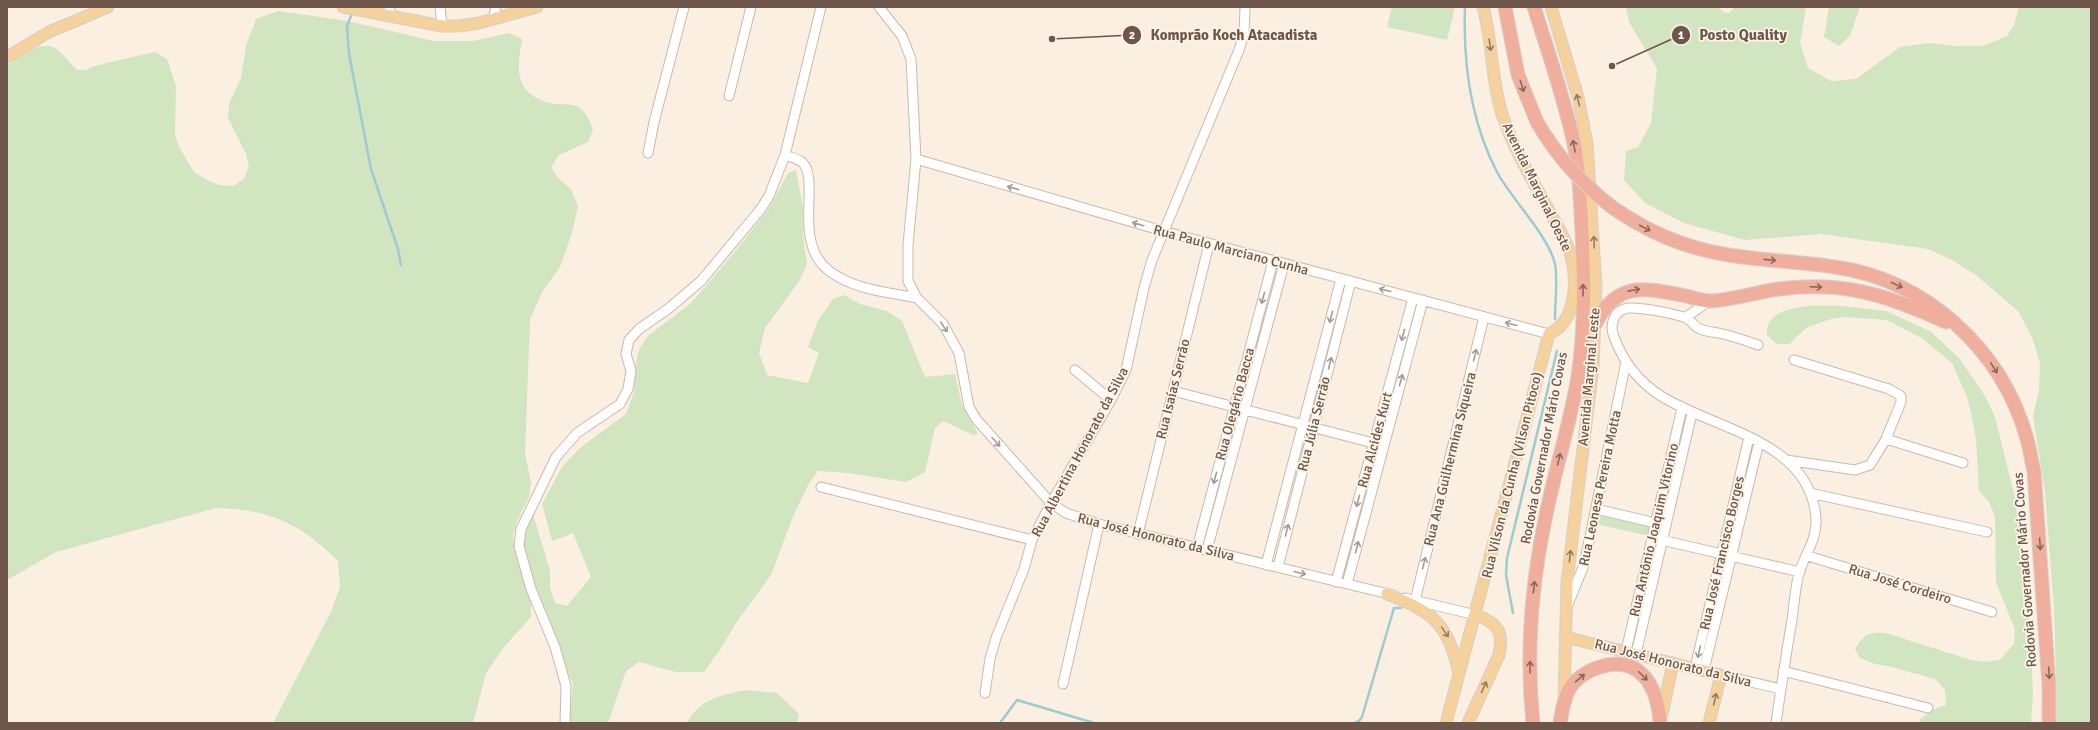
<svg xmlns="http://www.w3.org/2000/svg" width="2098" height="730" font-family="Signika,sans-serif">
<style>
.green{fill:#d1e5c1}
.lines{fill:none;stroke-linecap:round;stroke-linejoin:round}
.stream{stroke:#9ecbd2;stroke-width:2.5}
.minor-casing{stroke:#cbb9ac;stroke-width:11}
.major-casing{stroke:#d6d0cc;stroke-width:13}
.highway-casing{stroke:#d6d0cc;stroke-width:15}
.minor{stroke:#fff;stroke-width:9}
.major{stroke:#f4d19d;stroke-width:11}
.highway{stroke:#f0af9c;stroke-width:13}
.highway-bridge-casing{stroke:#d6d0cc;stroke-width:15;stroke-linecap:butt}
.highway-bridge{stroke:#f0af9c;stroke-width:13}
.oneway{stroke:#967b63}
.oneway2{stroke:#88685a}
.oneway3{stroke:#a89a92}
.labels{text-anchor:middle;dominant-baseline:central;stroke-width:3.5;stroke-linejoin:round;paint-order:stroke}
.street-label{font-size:14px;fill:#6e564a;stroke:#fdf3e6}
.leader{fill:none;stroke:#6e564a;stroke-width:1.5}
.callout-dot{fill:#6e564a;stroke:#fdf3e6;stroke-width:1.5}
.mark-label{font-size:12px;text-anchor:middle;font-weight:bold;fill:#fff}
.callout-label{font-size:15px;text-anchor:middle;font-weight:bold;fill:#6e564a;stroke:#fdf3e6;stroke-width:3.5;stroke-linejoin:round;paint-order:stroke}
</style>
<rect width="100%" height="100%" fill="#faefe1"/>
<path class="green" d="M1392 7H1455L1447 40 1387 27Z
M1626 7H1718L1724 12 1729 13 1735 7H1806L1800 43 1808 68 1831 81 1856 79 1900 47 1928 43 1956 46H1983L2007 36 2014 25 2019 7H2091V723H2056L2057 706 2054 609 2045 492 2033 416 2039 390 2040 363 2032 337 2018 311 1976 275 1952 260 1928 249 1821 234 1745 240 1684 223 1645 203 1624 180 1626 151 1638 147 1651 123 1657 69 1629 22Z
M1829 7H1860L1850 36 1839 46 1824 37Z
M278 11 348 21 434 41H473L509 33 522 39C517 70 513 92 550 103 559 106 569 102 578 107 586 111 590 122 593 130L588 142 559 155 551 167 558 178 571 189 578 206 572 233 560 267 542 292 530 319 525 454 531 482 529 497 517 521 513 535 514 548 531 604V617L504 647 486 673 473 723H273L331 612 340 587 338 561C301 524 269 509 216 508L56 552 7 580V65C20 57 42 37 58 50 65 56 70 64 77 70H85L98 65 155 52 167 59 176 86 175 134 179 147 194 172 207 180 219 185 233 186 244 179 249 166 246 154 228 118 229 104 241 78 246 46 256 19Z
M796 170 803 208V237L807 264 800 280 765 328 759 353 767 375 808 383 819 353 808 347 818 321 833 299 844 295 860 304 887 311 902 321 925 377 955 374 962 405 978 434 973 435 943 421 935 428 925 472 906 482 848 473 818 471 809 483 792 519 771 575 736 623 721 648 704 672H676L639 662 626 671 608 723H569L573 684 532 586 523 540 533 514 550 571V587L555 603 567 606 591 577 573 533 552 541 542 504 562 467 581 447 626 414 634 392 635 368 639 349 649 335 690 304 734 253 769 208 788 173Z
M1843 306 1886 311 1930 331 1959 358 1985 396 1995 417 2015 498 2030 621 2033 695 2031 723H1920V719L1932 710 1946 705 1945 690 1935 679 1888 666 1875 664 1860 658 1855 649C1865 633 1870 631 1889 634L1971 660 1984 662 2000 660 2014 644 2015 630 1996 582 1995 516 1989 502 1979 491 1976 439 1971 412 1967 397 1952 363 1923 339 1887 320 1845 317 1831 319 1808 327 1797 336 1790 344H1777L1767 335C1764 302 1822 305 1843 306Z
M1599 513 1651 526 1649 536 1596 524Z
M746 690 777 693 799 714 797 723H687C699 699 722 695 746 690Z"/>
<g class="lines">
<path class="stream" d="M1465 7C1463 63 1471 122 1497 172 1512 200 1548 235 1555 264 1558 279 1555 303 1555 319
M351 16 347 26 349 54 371 169 398 249 401 265
M1513 613 1506 575 1507 558 1557 351
M1000 723 1017 700 1094 723
M1354 723 1359 721 1362 717 1394 608H1401"/>
<g class="minor-casing">
<path id="minor" d="M389 7 391 15
M440 7 442 26
M879 7 902 36 911 59 916 159 908 245V281L917 298 943 324 959 353 969 407 977 420 1051 503 1066 513 1099 524 1393 595
M493 19 496 7
M729 96 751 7
M648 153 654 122 684 7
M785 155C790 157 798 159 802 162 821 179 792 241 828 270 853 290 888 292 917 298
M916 159 1163 231 1549 334
M1686 317 1709 301
M1758 345C1747 341 1735 337 1723 334 1715 332 1707 332 1700 329 1694 327 1691 319 1684 317 1670 313 1642 307 1628 308 1614 310 1609 325 1614 337 1623 361 1639 382 1661 396 1715 430 1811 440 1816 519 1817 540 1805 554 1799 573 1795 588 1794 605 1792 620 1786 654 1781 689 1776 723
M1075 370 1111 400
M1173 391 1373 443
M1886 439 1963 463
M1786 460 1855 470 1870 465 1886 439 1901 402V396L1889 389 1794 360
M821 487 1032 540
M1810 493 1987 532
M1596 509 1656 523
M1138 534 1209 244
M1657 539 1800 572
M1197 548 1273 261
M1207 550 1284 264
M1808 556 1992 612
M1266 565 1341 279
M1278 567 1351 281
M1336 582 1413 298
M1347 584 1423 300
M1405 598 1476 615
M1415 601 1484 317
M1567 607 1584 565 1626 362
M1626 651 1682 408
M1636 654 1692 413
M1695 668 1749 437
M1704 670 1759 442
M1783 671 1928 708
M1721 675 1781 689
M1063 684 1099 524
M985 693 990 659 996 638 1024 569 1032 540 1051 503 1111 400 1126 370 1144 288 1152 260 1239 50 1244 34 1245 7
M565 723 566 686 555 647 531 589 519 546 521 529 556 457 577 433 620 404 628 389 631 371 626 354 629 340 639 329 668 309 701 281 760 210 769 196 785 155 821 7"/>
</g>
<g class="major-casing">
<path id="major" d="M343 7 442 26H459L479 23 537 7
M1551 7 1578 97 1587 143 1596 287 1593 366 1567 582 1564 700
M7 57 49 32 108 7
M1387 594C1433 612 1449 624 1459 674
M1565 637 1721 675 1709 723
M1661 719 1673 663
M1446 723 1549 334C1577 321 1578 280 1570 253 1565 237 1555 222 1547 207 1531 178 1514 149 1503 117 1491 82 1493 43 1483 7
M1468 723 1499 655C1504 632 1498 623 1476 615"/>
</g>
<g class="highway-casing">
<path id="highway" d="M1505 7 1518 75 1537 122
M1612 207C1646 231 1682 247 1723 254 1760 261 1798 261 1835 267 1926 280 2002 349 2027 439 2030 449 2031 460 2034 471L2049 686V723
M1596 323C1617 280 1647 288 1686 296 1694 298 1703 301 1710 301 1733 300 1756 292 1779 289 1845 281 1887 295 1946 322
M1533 723C1526 655 1531 587 1545 520 1554 472 1570 425 1578 377 1585 329 1584 280 1582 231 1580 202 1580 172 1574 144 1564 97 1548 52 1534 7
M1560 723C1562 711 1564 698 1570 688 1576 678 1589 670 1600 667 1641 654 1658 688 1660 723"/>
</g>
<use href="#minor" class="minor"/>
<use href="#major" class="major"/>
<use href="#highway" class="highway"/>
<g class="highway-bridge-casing">
<path id="highway-bridge" d="M1537 122C1557 157 1581 183 1612 207"/>
</g>
<use href="#highway-bridge" class="highway-bridge"/>
</g>
<defs><path id="oneway-shaft" d="M-6 0H5M1.5-3L5.5 0L1.5 3" fill="none" stroke-width="1.6" stroke-linecap="round" stroke-linejoin="round"/></defs>
<g class="oneway">
<use href="#oneway-shaft" transform="translate(1490 45) rotate(82)"/>
<use href="#oneway-shaft" transform="translate(1578 100) rotate(-105)"/>
<use href="#oneway-shaft" transform="translate(1594 242) rotate(-93)"/>
<use href="#oneway-shaft" transform="translate(1570 556) rotate(-84)"/>
<use href="#oneway-shaft" transform="translate(1445 632) rotate(55)"/>
<use href="#oneway-shaft" transform="translate(1484 687) rotate(-66)"/>
<use href="#oneway-shaft" transform="translate(1715 699) rotate(-77)"/>
</g>
<g class="oneway2">
<use href="#oneway-shaft" transform="translate(1522 86) rotate(72)"/>
<use href="#oneway-shaft" transform="translate(1574 146) rotate(-101)"/>
<use href="#oneway-shaft" transform="translate(1645 228) rotate(28)"/>
<use href="#oneway-shaft" transform="translate(1770 260) rotate(6)"/>
<use href="#oneway-shaft" transform="translate(1897 285) rotate(25)"/>
<use href="#oneway-shaft" transform="translate(1816 287) rotate(2)"/>
<use href="#oneway-shaft" transform="translate(1583 290) rotate(-90)"/>
<use href="#oneway-shaft" transform="translate(1634 290) rotate(-11)"/>
<use href="#oneway-shaft" transform="translate(1994 368) rotate(58)"/>
<use href="#oneway-shaft" transform="translate(1559 459) rotate(-77)"/>
<use href="#oneway-shaft" transform="translate(2040 544) rotate(86)"/>
<use href="#oneway-shaft" transform="translate(1534 587) rotate(-83)"/>
<use href="#oneway-shaft" transform="translate(1530 667) rotate(-90)"/>
<use href="#oneway-shaft" transform="translate(2049 673) rotate(86)"/>
<use href="#oneway-shaft" transform="translate(1643 676) rotate(45)"/>
<use href="#oneway-shaft" transform="translate(1580 678) rotate(-40)"/>
</g>
<g class="oneway3">
<use href="#oneway-shaft" transform="translate(1013 188) rotate(-164)"/>
<use href="#oneway-shaft" transform="translate(1138 224) rotate(-164)"/>
<use href="#oneway-shaft" transform="translate(1385 290) rotate(-165)"/>
<use href="#oneway-shaft" transform="translate(1263 298) rotate(105)"/>
<use href="#oneway-shaft" transform="translate(1331 317) rotate(105)"/>
<use href="#oneway-shaft" transform="translate(1511 324) rotate(-165)"/>
<use href="#oneway-shaft" transform="translate(944 327) rotate(56)"/>
<use href="#oneway-shaft" transform="translate(1403 335) rotate(105)"/>
<use href="#oneway-shaft" transform="translate(1475 355) rotate(-76)"/>
<use href="#oneway-shaft" transform="translate(1330 363) rotate(-76)"/>
<use href="#oneway-shaft" transform="translate(1401 380) rotate(-75)"/>
<use href="#oneway-shaft" transform="translate(996 442) rotate(48)"/>
<use href="#oneway-shaft" transform="translate(1215 478) rotate(105)"/>
<use href="#oneway-shaft" transform="translate(1358 501) rotate(105)"/>
<use href="#oneway-shaft" transform="translate(1287 530) rotate(-76)"/>
<use href="#oneway-shaft" transform="translate(1357 547) rotate(-75)"/>
<use href="#oneway-shaft" transform="translate(1424 563) rotate(-76)"/>
<use href="#oneway-shaft" transform="translate(1300 573) rotate(14)"/>
<use href="#oneway-shaft" transform="translate(1699 652) rotate(103)"/>
</g>
<g class="labels">
<g class="street-label">
<text transform="translate(1537 187) rotate(64)">Avenida Marginal Oeste</text>
<text transform="translate(1231 250) rotate(15)">Rua Paulo Marciano Cunha</text>
<text transform="translate(1589 377) rotate(-85)">Avenida Marginal Leste</text>
<text transform="translate(1173 389) rotate(-76)">Rua Isaías Serrão</text>
<text transform="translate(1235 404) rotate(-75)">Rua Olegário Bacca</text>
<text transform="translate(1314 424) rotate(-76)">Rua Júlia Serrão</text>
<text transform="translate(1375 440) rotate(-75)">Rua Alcides Kurt</text>
<text transform="translate(1544 448) rotate(-79)">Rodovia Governador Mário Covas</text>
<text transform="translate(1080 452) rotate(-62)">Rua Albertina Honorato da Silva</text>
<text transform="translate(1450 459) rotate(-76)">Rua Ana Guilhermina Siqueira</text>
<text transform="translate(1512 475) rotate(-76)">Rua Vilson da Cunha (Vilson Pitoco)</text>
<text transform="translate(1600 488) rotate(-78)">Rua Leonesa Pereira Motta</text>
<text transform="translate(1654 530) rotate(-77)">Rua Antônio Joaquim Vitorino</text>
<text transform="translate(1156 537) rotate(14)">Rua José Honorato da Silva</text>
<text transform="translate(1722 553) rotate(-77)">Rua José Francisco Borges</text>
<text transform="translate(2025 570) rotate(-94)">Rodovia Governador Mário Covas</text>
<text transform="translate(1900 584) rotate(17)">Rua José Cordeiro</text>
<text transform="translate(1673 663) rotate(14)">Rua José Honorato da Silva</text>
</g>
</g>
<path class="leader" d="M1612 66L1681 35M1052 39L1132 35"/>
<g class="callout-dot">
<circle cx="1612" cy="66" r="4"/>
<circle cx="1052" cy="39" r="4"/>
<circle cx="1681" cy="35" r="10"/>
<circle cx="1132" cy="35" r="10"/>
</g>
<g class="mark-label">
<text x="1681" y="39">1</text>
<text x="1132" y="39">2</text>
</g>
<g class="callout-label">
<text x="1743" y="40">Posto Quality</text>
<text x="1234" y="40">Komprão Koch Atacadista</text>
</g>
<rect width="2098" height="730" fill="none" stroke="#6e564a" stroke-width="16"/>
</svg>
